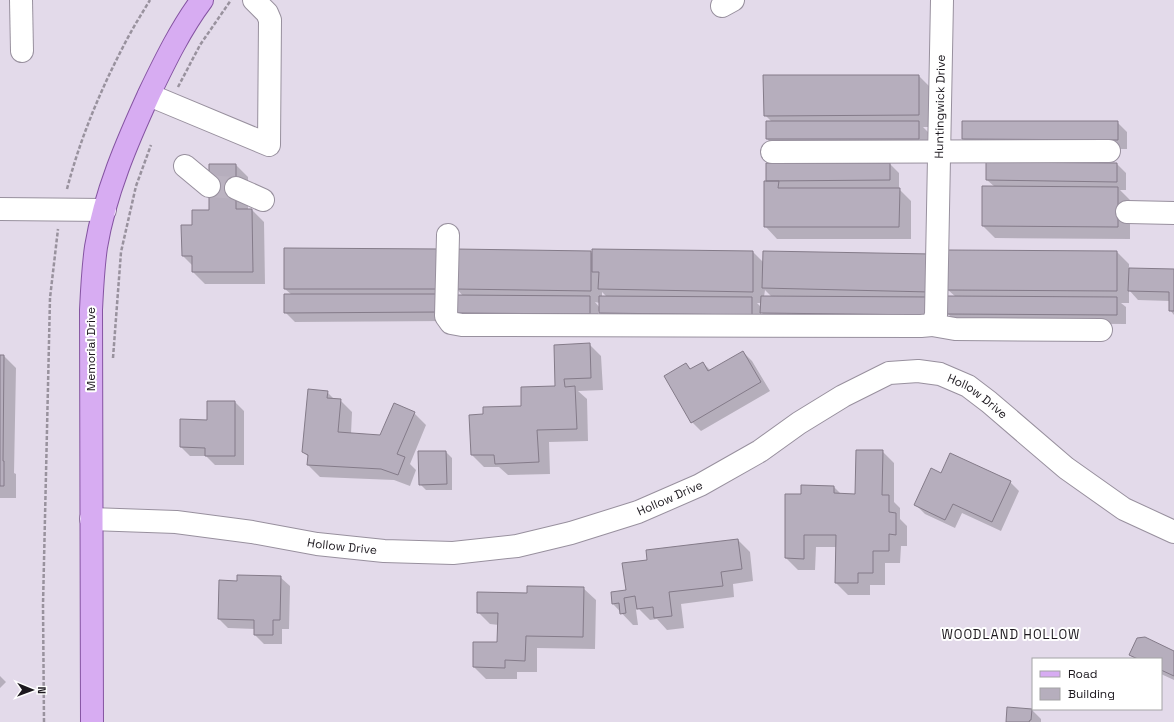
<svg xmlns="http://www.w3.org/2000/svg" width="1174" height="722" font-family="'Space Grotesk',sans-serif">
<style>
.shadow{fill:#0003;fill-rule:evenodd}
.building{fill:#b6aebd;stroke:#847b89}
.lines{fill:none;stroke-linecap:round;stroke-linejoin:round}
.minor-tunnel{stroke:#bbb3c1;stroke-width:22;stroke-dasharray:22 11;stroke-linecap:butt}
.minor-casing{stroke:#98909e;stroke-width:24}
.major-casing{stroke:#8554a2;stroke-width:24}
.path{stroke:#99929e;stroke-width:2.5;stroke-dasharray:4 2;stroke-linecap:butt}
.minor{stroke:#fff;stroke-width:22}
.major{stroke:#d7acf2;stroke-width:22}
.labels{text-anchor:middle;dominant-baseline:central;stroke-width:4;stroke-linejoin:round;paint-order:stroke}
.street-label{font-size:12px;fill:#1c181e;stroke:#fff}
.neighbourhood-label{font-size:13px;letter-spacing:1px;fill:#1c181e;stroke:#fff}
</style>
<rect width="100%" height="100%" fill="#e3daea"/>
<path class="shadow" d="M919 76 931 88V127H923L928 132 927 148H776L767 139 772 122 765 115Z
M1117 122 1127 132V149L973 148 963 139Z
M890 164 899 173V189L911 201V239H777L765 226 769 182 767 180Z
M1117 164 1126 173V190H1120L1130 200V239L995 238 983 226 995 187 987 180Z
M236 165 248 177V210H252L264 222 265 284H205L193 272V266L183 256 193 226 210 211Z
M439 250 447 321 295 322 285 312 292 295 285 289Z
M591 252 593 255 753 252 763 262 931 255 939 323 771 322 761 312V324L609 322 598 311V323L466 322 456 312 463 296 456 288ZM765 290 772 297H764ZM602 292 607 297H602ZM595 302 600 303V308ZM757 303H762V308Z
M1117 252 1129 264V269L1174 270V315L1170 310V301L1138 300 1129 290V303H1121L1126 307V324L958 323 948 314 956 297 948 290Z
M589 344 601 356 603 390 578 391 587 399 588 441 549 442 550 474 508 475 499 467H484L472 455 484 415 522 407 556 386Z
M743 352 752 361 770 391 701 431 692 422 686 364 691 370 703 363 711 371Z
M0 356H4L16 368 14 473 16 474V498H0Z
M327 392 335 400H340L352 412 351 434 381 436 414 413 426 425 410 464 416 470 410 486 394 480 320 477 308 465 309 457 303 452Z
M235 402 244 411V465H215L206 456H190L181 447V420L208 421Z
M882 451 894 463V502L900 508V519L907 526V546H901L900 563H885V585H870V595H848L836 583 837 547H816L815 570H798L786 558 802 495 834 487 841 494 856 495Z
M446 452 452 458V490H426L420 484Z
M941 474 1010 482 1019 491 1001 531 962 513 955 528 925 514 916 505Z
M738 540 750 552 753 581 733 584 734 597 681 604 684 628 667 630 657 619 650 620 639 609 636 610 638 625H633L613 604 627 591 648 561Z
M280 577 290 586 289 629H282V644H264L255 635V629L228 628 219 619 238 582Z
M583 588 596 600 595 649 537 648V672H517V679H486L474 667 498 643 499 625 490 624 478 612 528 594Z
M1174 652V680L1161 674V659H1135L1130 655Z
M0 676 6 682 0 688Z
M1032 710 1041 719V722H1007Z"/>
<path class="building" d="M763 75H919V115L764 116Z
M766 121H919V139H766Z
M962 121H1118V140L962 139Z
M986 162 1117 163V182L986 180Z
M766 163H890V180L766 181Z
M209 164H236V209H252L253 272H192V256H182L181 225H192V210H209Z
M764 181H779L778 188H900L899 227H764Z
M982 186 1118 187V227L982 226Z
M284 248 439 249V289H284Z
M455 249 591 251V291L455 289Z
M592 249 753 251V292L598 289 599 272H592Z
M947 250 1117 251V291L947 290Z
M763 251 931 254 930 292 762 288Z
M1129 268 1174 269V311H1169V292L1128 291Z
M284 294H439V312L284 313Z
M455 295 590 296V314L455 313Z
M599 296 752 297V315L599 313Z
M761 296 930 297V315L760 313Z
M947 296 1117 297V315L947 314Z
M590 343 591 378 564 379 565 387 575 386 577 429 537 430 539 462 495 464 494 455H471L469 415 483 414V407L521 406V387L555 386 554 345Z
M743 351 761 382 691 423 664 376 686 363 690 369 703 362 708 371Z
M0 355H4L3 461H4V486H0Z
M308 389 328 391 327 398 341 399 338 432 380 435 394 403 415 412 397 454 405 457 398 475 381 469 307 465 308 455 302 452Z
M207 401H235V456H205V448L180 447V419L207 420Z
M856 450H883L882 495H889V512L896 513V535L889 534V551H873V573H858V583H835L836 535H804V559L785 558V494H801V485L834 486V493L855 494Z
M418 451H446L447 484 419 485Z
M950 453 1011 481 992 522 953 504 945 520 914 505 931 468 941 473Z
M738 539 742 569 721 572 723 586 669 592 672 616 654 618 653 607 637 609 635 596 624 598 626 613 620 614 619 603 612 604 611 592 626 590 622 563 647 560 646 550Z
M237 575 281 576 280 620H273V635H254V620L218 619 219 580 237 581Z
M527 586 584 587 583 637 526 636 525 661 505 660V668L473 667V642H497L498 613H477V592L527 593Z
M1145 637 1174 651V676L1161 670V659H1138L1129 655 1137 638Z
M1007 707 1032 709 1031 720H1030L1029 722H1006Z"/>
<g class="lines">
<path class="minor-tunnel" d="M209 186 236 188"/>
<g class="minor-casing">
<g id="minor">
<path d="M21 0 22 51"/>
<path d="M722 6 733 0"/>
<path d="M149 95 269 145 270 20 267 13 254 0"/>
<path d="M772 152 1109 151"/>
<path d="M185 166 209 186"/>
<path d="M236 188 263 200"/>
<path d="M0 209 105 210"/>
<path d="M1127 212 1174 213"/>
<path id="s1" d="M448 235 446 316 451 323 462 325 921 326 932 325 936 315 942 0"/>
<path d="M932 325 955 329 1101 330"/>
<path id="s2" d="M91 519 176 522 252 532 317 544 384 551 453 553 517 546 571 533 638 512 700 485 760 451 799 423 843 396 889 373 918 371 940 374 968 386 989 402 1066 468 1124 509 1174 532"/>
</g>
</g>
<g class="major-casing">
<path id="major" d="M92 722 91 310C92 289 93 268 96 247 105 193 127 142 150 92 165 61 181 28 202 0"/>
</g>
<path class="path" d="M178 87 200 45 231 0
M67 189C80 139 100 91 124 45 132 29 141 15 150 0
M113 358 121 252 136 186 151 145
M44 722 43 605 50 298 58 229"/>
<use href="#minor" class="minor"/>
<use href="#major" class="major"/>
</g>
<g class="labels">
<g class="street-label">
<text stroke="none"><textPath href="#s1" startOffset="790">Huntingwick Drive</textPath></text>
<text transform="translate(91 349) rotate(-90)">Memorial Drive</text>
<text stroke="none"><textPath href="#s2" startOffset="937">Hollow Drive</textPath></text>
<text stroke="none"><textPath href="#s2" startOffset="589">Hollow Drive</textPath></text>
<text stroke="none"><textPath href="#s2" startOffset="253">Hollow Drive</textPath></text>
</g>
<g class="neighbourhood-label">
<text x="1011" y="634">WOODLAND HOLLOW</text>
</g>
</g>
<rect x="1032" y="658" width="130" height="52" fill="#ffffff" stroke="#a4a3a5"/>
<rect x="1040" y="671" width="20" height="6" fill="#d7acf2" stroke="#a4a3a5"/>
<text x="1068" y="678" font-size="12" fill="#1c181e">Road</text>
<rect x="1040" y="688" width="20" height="12" fill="#b6aebd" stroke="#a4a3a5"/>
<text x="1068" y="698" font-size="12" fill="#1c181e">Building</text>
<g transform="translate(32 690) rotate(91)" stroke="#ffffff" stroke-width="3" paint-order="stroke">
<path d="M0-3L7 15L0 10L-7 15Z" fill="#1c181e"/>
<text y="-6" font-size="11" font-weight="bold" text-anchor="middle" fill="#1c181e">N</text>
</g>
</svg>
